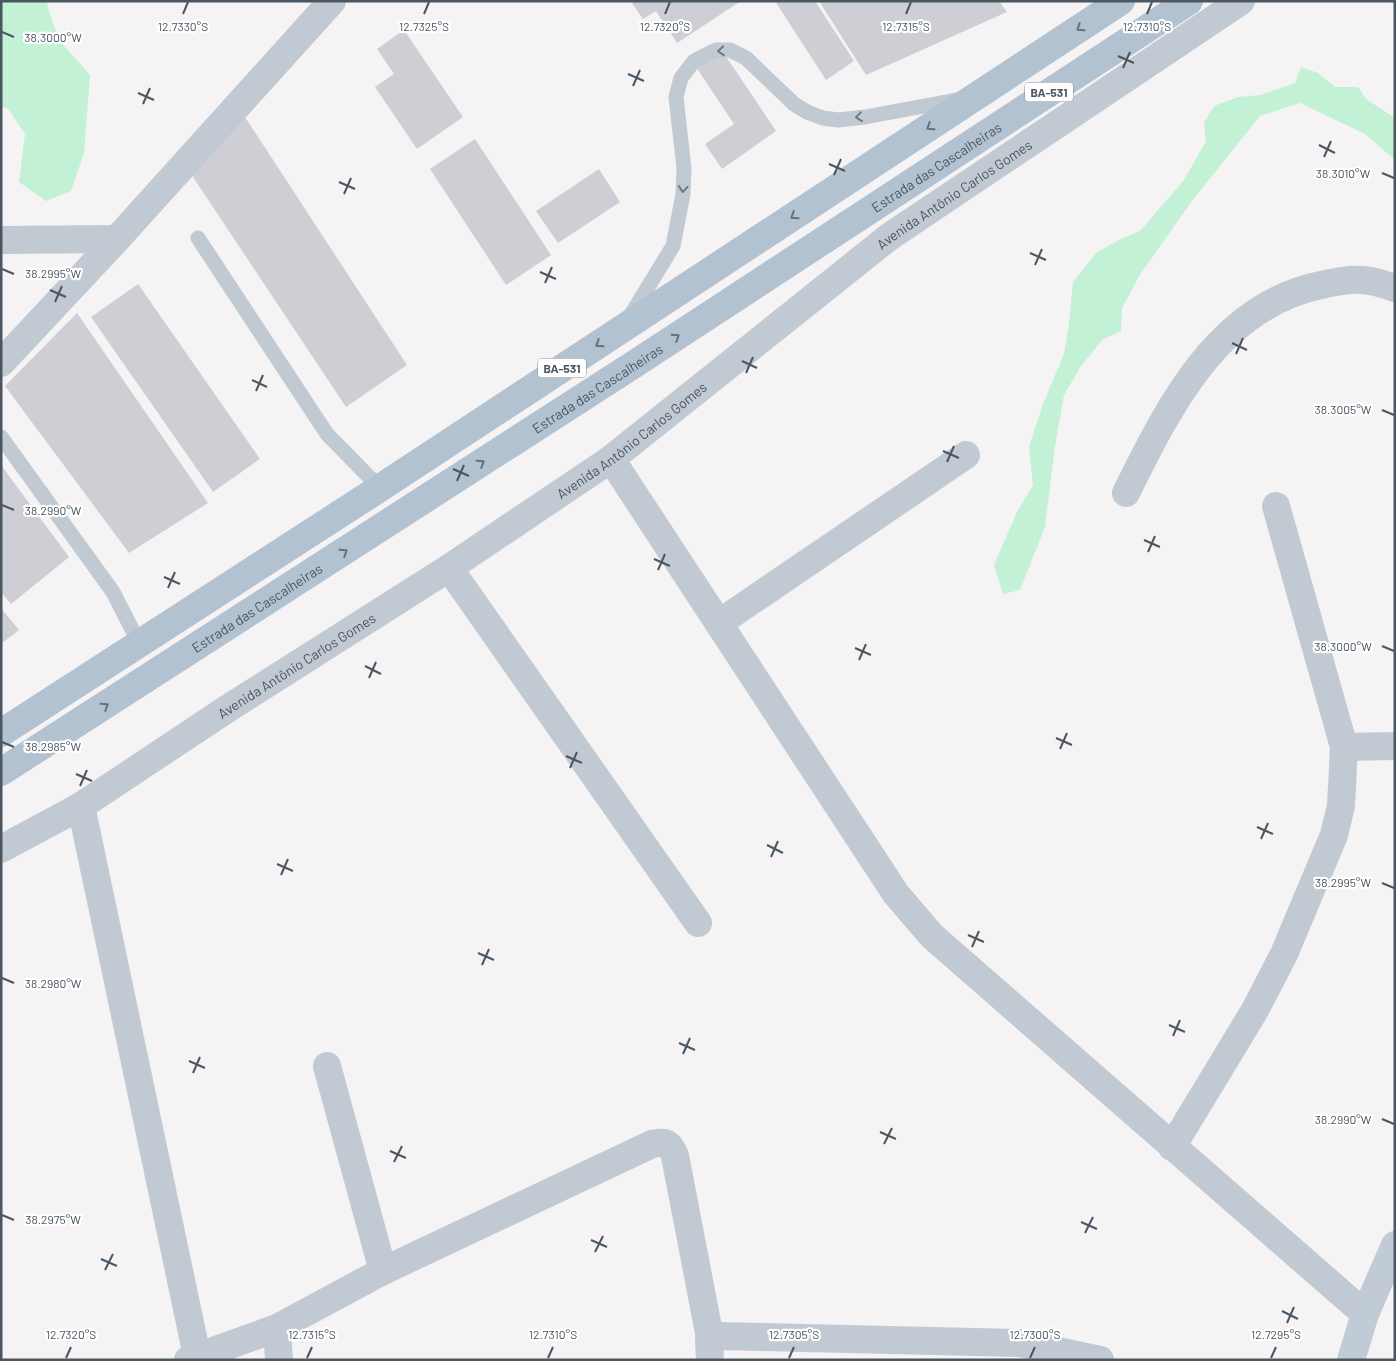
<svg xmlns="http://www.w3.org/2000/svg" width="1396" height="1361" font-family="Barlow,sans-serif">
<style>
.green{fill:#c3f1d5}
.building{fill:#cdcfd5}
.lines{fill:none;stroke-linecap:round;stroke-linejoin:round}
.lane{stroke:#c1cad2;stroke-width:15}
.street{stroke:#c1cad2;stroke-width:28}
.secondary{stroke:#c1cbd6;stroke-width:28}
.primary{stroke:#b3c2d1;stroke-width:28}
.oneway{stroke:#64717d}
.oneway2{stroke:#6e7983}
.ticks{fill:none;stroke:#4a5661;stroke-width:2}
.labels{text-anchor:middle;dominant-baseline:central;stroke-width:4.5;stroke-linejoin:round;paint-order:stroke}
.shield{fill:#fff;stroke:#808990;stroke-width:1}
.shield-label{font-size:12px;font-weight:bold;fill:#4a5661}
.street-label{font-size:14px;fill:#4a5661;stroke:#fff}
.ticks-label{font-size:12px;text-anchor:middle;fill:#4a5661;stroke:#fff;stroke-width:4.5;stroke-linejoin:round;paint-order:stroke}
</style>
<rect width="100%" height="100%" fill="#f5f3f3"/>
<path class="green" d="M1 1H49L47 5 59 40 90 75 84 153 71 191 46 201 19 182 25 134 8 109 1 106Z
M1301 67 1318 73 1335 87H1358L1366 99 1395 118V160L1365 134 1300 103 1260 116 1192 201 1141 273 1122 308 1121 331 1102 340 1081 366 1064 395 1055 446 1045 527 1020 590 1003 594 994 565 1017 512 1033 485 1029 447 1043 404 1064 354 1069 324 1073 282 1097 252 1119 240 1141 230 1184 180 1206 141 1204 123 1214 106 1238 97 1261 95 1295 83Z"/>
<path class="building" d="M634 1H741L677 43 656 11 643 19 632 3Z
M775 1H815L854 61 826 80Z
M819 1H999L1007 12 866 75Z
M404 30 463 117 417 149 375 87 394 74 377 49Z
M721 49 776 131 722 169 705 144 734 124 696 67Z
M243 114 407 365 346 407 189 171Z
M475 139 551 255 506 285 430 169Z
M599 169 620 202 558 243 536 211Z
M138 284 260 459 213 492 91 317Z
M77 313 208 503 129 553 5 386Z
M1 465 69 557 11 604 1 592Z
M1 608 19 630 1 644Z"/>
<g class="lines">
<path class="lane" d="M198 238 327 434 380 488
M629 318 673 246 683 194 684 168 676 97 681 78 694 61 716 50H730L746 58 794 104 807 112 823 118 838 120 865 117 962 99
M1 437 113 592 139 643"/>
<g class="street">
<path d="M1 240 117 239"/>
<path d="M1 363 117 239 332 1"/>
<path d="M611 459 896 894 932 936 1365 1314"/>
<path d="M1126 493C1168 408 1218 306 1321 285 1351 278 1365 277 1395 288"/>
<path d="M449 568 698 923"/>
<path d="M719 623 966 455"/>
<path d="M1344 747 1395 746"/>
<path d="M81 806 197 1356"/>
<path id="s1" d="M1 849 81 806 227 709 449 568 611 459 889 237 1241 1"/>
<path d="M327 1066 383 1271"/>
<path d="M1172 1147 1255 1010 1284 954 1334 835 1341 806 1344 747 1276 506"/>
<path d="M277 1328 279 1360"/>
<path d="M188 1360 277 1328 383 1271 652 1144C665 1141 670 1142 675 1156L710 1338"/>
<path d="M710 1360 709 1341 710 1338 716 1336 1020 1343 1100 1360"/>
</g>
<path class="secondary" d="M1351 1360 1365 1314 1395 1245"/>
<g class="primary">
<path d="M1 733 380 488 1121 1"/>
<path id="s2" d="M1 772 633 365 1189 1"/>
</g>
</g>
<defs><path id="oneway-chevron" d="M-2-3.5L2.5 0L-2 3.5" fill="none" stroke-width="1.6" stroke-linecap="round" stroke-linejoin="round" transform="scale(1.25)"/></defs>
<g class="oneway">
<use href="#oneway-chevron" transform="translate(1080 28) rotate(147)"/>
<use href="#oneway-chevron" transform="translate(930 127) rotate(147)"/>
<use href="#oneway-chevron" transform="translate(794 216) rotate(147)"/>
<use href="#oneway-chevron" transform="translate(676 337) rotate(-33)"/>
<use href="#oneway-chevron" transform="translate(599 344) rotate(147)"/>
<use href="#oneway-chevron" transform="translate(481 463) rotate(-33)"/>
<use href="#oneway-chevron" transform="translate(344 552) rotate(-33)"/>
<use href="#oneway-chevron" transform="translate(105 706) rotate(-33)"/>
</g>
<g class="oneway2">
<use href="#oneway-chevron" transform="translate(721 51) rotate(175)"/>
<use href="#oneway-chevron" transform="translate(859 117) rotate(173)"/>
<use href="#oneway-chevron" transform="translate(683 189) rotate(95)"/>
</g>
<path class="ticks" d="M183 14 188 2M424 14 429 2M665 14 670 2M906 14 911 2M1147 14 1152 2M2 32 14 37M1118 56 1134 63M1123 68 1130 52M628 74 644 81M633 86 640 70M138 93 154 100M143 104 150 88M1319 145 1335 153M1324 157 1331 141M829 164 845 171M1382 173 1394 178M834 175 841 159M339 182 355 189M344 194 351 178M1030 253 1046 260M1035 265 1042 249M2 269 14 274M540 272 556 279M545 283 552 267M50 290 66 297M55 302 62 286M1232 343 1247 350M1236 354 1243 338M742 361 757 368M746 373 753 357M252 380 267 387M256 391 263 375M1382 410 1394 415M943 451 959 458M947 462 954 446M453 469 469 476M457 481 464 465M2 505 14 510M1144 540 1160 547M1148 552 1155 536M654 559 670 566M658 570 665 554M164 577 180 584M168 588 175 572M1382 646 1394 651M855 648 871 655M859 660 866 644M365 666 381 674M369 678 376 662M1056 738 1072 745M2 742 14 747M1060 749 1067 733M566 756 582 763M570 768 577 752M76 774 92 781M80 786 87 770M1257 827 1273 834M1261 839 1268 823M767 845 783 853M771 857 778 841M277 864 293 871M281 875 288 859M1382 883 1394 888M968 935 984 942M972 947 979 931M478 953 494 960M482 965 489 949M2 978 14 983M1169 1025 1185 1032M1173 1036 1180 1020M679 1043 695 1050M683 1054 690 1038M189 1061 205 1068M193 1073 200 1057M1382 1119 1394 1124M880 1132 896 1139M884 1144 892 1128M390 1151 406 1158M394 1162 402 1146M2 1215 14 1220M1081 1222 1097 1229M1085 1233 1093 1217M591 1240 607 1247M595 1252 603 1236M101 1259 117 1266M105 1270 113 1254M1282 1311 1298 1319M1287 1323 1294 1307M66 1358 71 1347M307 1358 312 1347M548 1358 553 1347M789 1358 794 1347M1030 1358 1035 1347M1271 1358 1276 1347"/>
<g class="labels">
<g class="shield">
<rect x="1025" y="82.5" width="48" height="19" rx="4"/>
<rect x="538" y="358.5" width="48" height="19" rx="4"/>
</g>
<g class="shield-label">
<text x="1049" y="92">BA-531</text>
<text x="562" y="368">BA-531</text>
</g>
<g class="street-label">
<text stroke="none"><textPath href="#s2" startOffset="1114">Estrada das Cascalheiras</textPath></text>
<text stroke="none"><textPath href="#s1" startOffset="1158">Avenida Antônio Carlos Gomes</textPath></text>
<text stroke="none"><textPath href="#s2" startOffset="709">Estrada das Cascalheiras</textPath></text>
<text stroke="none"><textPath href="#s1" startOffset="752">Avenida Antônio Carlos Gomes</textPath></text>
<text stroke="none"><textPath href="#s2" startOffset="304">Estrada das Cascalheiras</textPath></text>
<text stroke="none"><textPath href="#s1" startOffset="348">Avenida Antônio Carlos Gomes</textPath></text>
</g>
</g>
<g class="ticks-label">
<text x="1147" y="31">12.7310°S</text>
<text x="183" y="31">12.7330°S</text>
<text x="424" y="31">12.7325°S</text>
<text x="665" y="31">12.7320°S</text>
<text x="906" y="31">12.7315°S</text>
<text x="53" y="42">38.3000°W</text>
<text x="1343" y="178">38.3010°W</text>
<text x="53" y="278">38.2995°W</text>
<text x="1343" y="414">38.3005°W</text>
<text x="53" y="515">38.2990°W</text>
<text x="1343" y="651">38.3000°W</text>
<text x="53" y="751">38.2985°W</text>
<text x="1343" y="887">38.2995°W</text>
<text x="53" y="988">38.2980°W</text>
<text x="1343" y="1124">38.2990°W</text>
<text x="53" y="1224">38.2975°W</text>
<text x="71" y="1339">12.7320°S</text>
<text x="312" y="1339">12.7315°S</text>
<text x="553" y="1339">12.7310°S</text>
<text x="794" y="1339">12.7305°S</text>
<text x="1035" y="1339">12.7300°S</text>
<text x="1276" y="1339">12.7295°S</text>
</g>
<rect width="1396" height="1361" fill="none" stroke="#4a5661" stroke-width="5"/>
</svg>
